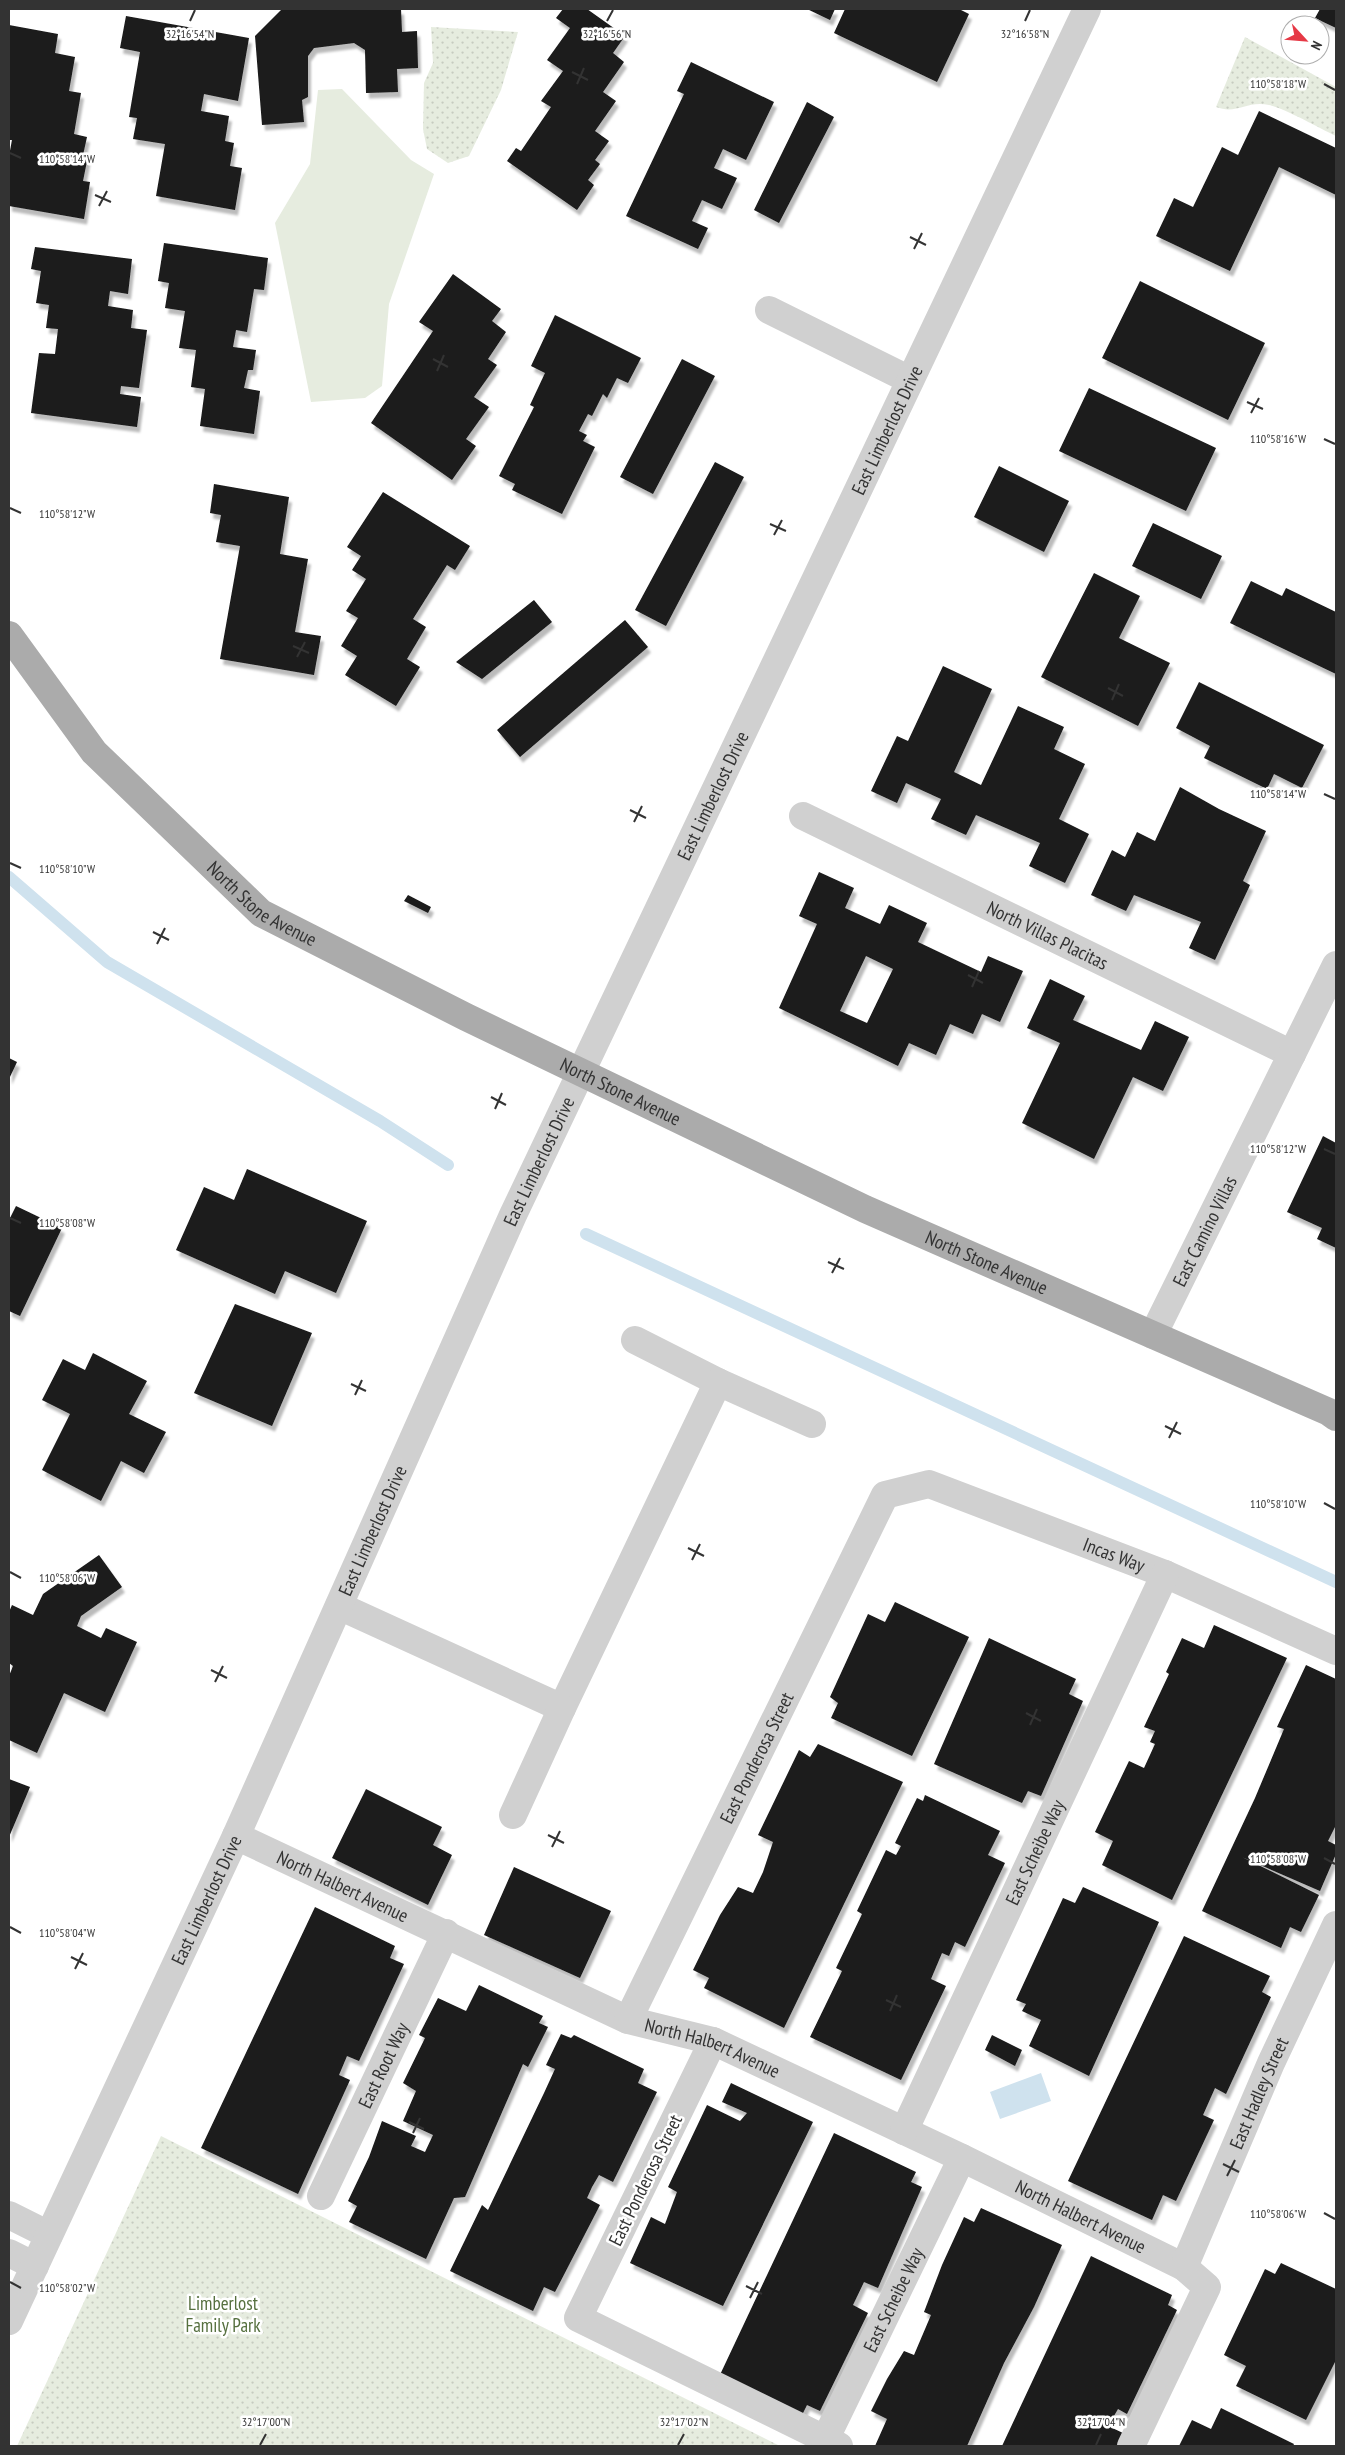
<svg xmlns="http://www.w3.org/2000/svg" width="1345" height="2455" font-family="'PT Sans Narrow',sans-serif">
<style>
.grass{fill:#e6ecdf}
.park{fill:url(#park-dots)}
.water{fill:#cfe2ee}
.lines{fill:none;stroke-linecap:round;stroke-linejoin:round}
.stream{stroke:#cfe2ee;stroke-width:12}
.building{fill:#1a1a1a;fill-rule:evenodd;filter:url(#shadow)}
.minor{stroke:#d0d0d0;stroke-width:28}
.major{stroke:#ababab;stroke-width:28}
.ticks{fill:none;stroke:#333;stroke-width:2}
.labels{text-anchor:middle;dominant-baseline:central;stroke-width:5;stroke-linejoin:round;paint-order:stroke}
.street-label{font-size:19px;fill:#333;stroke:#fff}
.park-label{font-size:19px;fill:#56703f;stroke:#fff}
.ticks-label{font-size:12px;text-anchor:middle;fill:#333;stroke:#fff;stroke-width:5;stroke-linejoin:round;paint-order:stroke}
</style>
<defs>
<pattern id="park-dots" width="8" height="8" patternUnits="userSpaceOnUse" patternTransform="scale(1.25)"><rect width="8" height="8" fill="#e6ecdf"/><path d="M2 2h.1M6 6h.1" fill="none" stroke="#c6cbc0" stroke-width="1.8" stroke-linecap="round"/></pattern>
<filter id="shadow"><feDropShadow dx="3" dy="5.5" stdDeviation="1" flood-color="#0004"/></filter>
</defs>
<rect width="100%" height="100%" fill="#fff"/>
<path class="grass" d="M342 89 411 160 434 174 389 304 382 386 365 398 311 402 275 223 310 164 318 90Z"/>
<path class="park" d="M431 27 518 32 501 90 469 156 448 163 427 149 423 129 424 83 433 63Z
M1245 37 1336 87V136C1319 128 1286 109 1269 105 1247 100 1237 115 1216 107Z
M161 2136 780 2446H17Z"/>
<path class="water" d="M1041 2073 1051 2101 1000 2119 990 2092Z"/>
<g class="lines">
<path class="stream" d="M9 877 107 962 380 1121 448 1165
M586 1234 1336 1582"/>
</g>
<path class="building" d="M282 9H401L402 32 417 31 418 68 397 69 398 92 366 93 365 50 354 43 314 48 308 56V97L302 100 304 122 262 125 255 36Z
M563 9H587L625 36 613 53 624 62 603 92 616 101 595 131 609 141 595 160 600 164 588 180 594 185 577 210 507 161 516 148 521 151 551 107 541 101 563 71 547 60 570 28 556 18Z
M807 9H835L830 20Z
M845 9H959L969 14 937 82 834 33Z
M1320 9H1336V28L1315 18Z
M126 16 249 38 238 101 204 94 201 111 229 116 225 141 234 143 230 166 242 168 235 210 156 196 165 144 133 139 137 118 129 117 140 52 120 48Z
M9 25 58 34 55 53 75 57 69 91 81 93 74 134 87 137 83 155 88 156 83 181 90 182 84 219 9 206V156L12 140H9Z
M691 62 774 102 746 160 723 149 714 168 737 178 722 209 702 200 692 221 708 228 698 249 626 216 684 94 677 91Z
M807 102 834 117 779 223 754 210Z
M1259 111 1336 148V195L1279 167 1230 271 1156 236 1174 198 1193 207 1222 147 1238 155Z
M164 243 268 258 264 290 254 289 247 332 236 330 233 347 256 350 253 370H248L244 388 260 391 254 434 200 426 205 389 191 387 196 350 179 348 185 311 165 308 169 283 158 281Z
M35 247 132 259 128 294 110 291 108 306 133 310 131 328 147 330 139 388 121 386 120 394 141 397 137 427 31 413 39 353 55 354 58 329 46 328 49 305 36 303 41 271 31 269Z
M453 274 501 309 492 321 506 332 488 359 497 365 474 397 489 407 466 439 476 446 452 480 371 423 433 331 419 322Z
M1140 281 1265 343 1228 420 1102 358Z
M555 315 641 358 628 383 617 378 607 398 603 394 592 416 588 414 579 431 587 435 583 441 595 447 562 514 512 490 515 484 499 476 534 407 530 405 545 373 531 366Z
M682 359 715 376 653 494 620 477Z
M1089 388 1216 448 1186 511 1059 451Z
M715 462 744 477 666 626 635 610Z
M999 466 1069 501 1044 552 974 517Z
M214 484 289 497 280 554 308 559 295 632 321 636 314 675 220 659 240 546 216 542 221 515 210 513Z
M383 492 470 546 455 570 447 565 413 619 426 627 407 659 420 667 396 706 345 675 357 656 341 646 358 618 346 611 366 579 352 570 361 556 347 547Z
M1153 523 1222 556 1201 599 1132 566Z
M1094 573 1140 596 1119 638 1170 663 1138 726 1041 677Z
M1251 581 1282 596 1286 588 1336 612V674L1230 623Z
M534 600 552 622 482 679 456 662Z
M625 620 648 647 520 757 497 730Z
M943 666 992 689 954 772 981 785 1018 706 1064 727 1054 749 1085 764 1059 819 1089 834 1065 883 1029 866 1040 843 976 815 966 835 931 819 941 799 906 783 897 803 871 791 897 736 908 741Z
M1199 682 1324 745 1302 788 1274 774 1267 789 1204 758 1210 746 1176 728Z
M1180 787 1219 809 1266 831 1243 881 1250 885 1215 960 1189 948 1201 922 1134 895 1126 911 1091 895 1112 850 1125 857 1137 832 1155 841Z
M819 872 854 888 845 908 880 924 889 905 927 923 918 942 981 972 988 956 1023 971 1000 1022 982 1014 973 1034 950 1024 936 1055 909 1043 898 1066 779 1008 817 924 799 916ZM866 956 893 969 867 1023 840 1011Z
M408 895 431 907 428 913 404 901Z
M1050 979 1085 996 1073 1020 1141 1050 1155 1021 1189 1037 1163 1091 1133 1077 1094 1159 1022 1123 1060 1043 1027 1028Z
M9 1058 17 1062 9 1079Z
M1323 1136 1336 1143V1248L1317 1239 1322 1228 1287 1212Z
M247 1169 367 1221 336 1293 285 1271 275 1294 176 1250 204 1187 234 1200Z
M16 1206 62 1228 20 1316 9 1311V1220Z
M235 1304 312 1333 272 1426 194 1393Z
M93 1353 147 1381 129 1414 166 1432 144 1473 121 1461 101 1501 42 1470 70 1414 42 1400 63 1359 85 1370Z
M99 1555 122 1587 81 1616 77 1626 101 1638 106 1628 137 1642 105 1712 64 1693 37 1753 9 1740V1676L13 1666 9 1663V1612L12 1605 33 1615 43 1594Z
M895 1602 969 1637 912 1756 831 1718 838 1703 830 1697 868 1614 885 1622Z
M1214 1625 1287 1658 1172 1900 1102 1865 1113 1841 1095 1832 1129 1761 1144 1768 1155 1744 1150 1742 1155 1731 1144 1727 1169 1674 1166 1672 1182 1638 1204 1648Z
M989 1638 1076 1679 1069 1694 1083 1701 1041 1796 1028 1791 1022 1803 934 1764Z
M1306 1665 1336 1679V1825L1328 1841 1336 1845V1854L1320 1891 1242 1857 1319 1895 1301 1932 1290 1927 1281 1948 1202 1911 1255 1798 1284 1729 1277 1727Z
M818 1744 903 1782 784 2028 704 1988 709 1978 693 1970 720 1915 738 1887 753 1893 763 1872 773 1842 758 1835 799 1750 810 1757Z
M9 1779 30 1787 9 1837Z
M366 1789 442 1827 433 1845 452 1855 428 1905 332 1858Z
M925 1795 1000 1831 988 1855 1005 1863 965 1947 955 1942 949 1956 942 1953 931 1979 946 1986 901 2080 810 2037 842 1971 836 1968 862 1914 857 1911 886 1850 896 1855 901 1846 895 1843 917 1798 923 1801Z
M514 1867 611 1911 580 1978 484 1935Z
M1083 1887 1159 1922 1089 2076 1029 2046 1041 2020 1022 2011 1026 2004 1016 2000 1063 1898 1075 1903Z
M315 1907 395 1946 390 1958 404 1964 359 2061 347 2056 339 2075 350 2080 298 2194 201 2148Z
M1184 1936 1270 1976 1262 1992 1271 1997 1226 2094 1215 2088 1203 2115 1214 2120 1176 2201 1163 2195 1152 2220 1068 2181Z
M479 1985 543 2016 539 2023 548 2027 528 2067 523 2064 516 2080 465 2197 454 2198 426 2259 349 2222 357 2206 348 2201 369 2157 382 2121 416 2136 411 2146 425 2152 433 2135 403 2121 416 2091 403 2083 425 2038 419 2035 438 1998 466 2011Z
M561 2034 571 2038 574 2035 644 2069 638 2083 657 2092 613 2182 599 2175 592 2187 587 2198 600 2205 555 2292 544 2287 533 2311 450 2271 482 2205 488 2210 544 2093 555 2069 546 2065Z
M992 2035 1022 2050 1015 2066 985 2050Z
M731 2083 813 2122 723 2306 630 2263 651 2217 665 2224 677 2192 668 2187 707 2105 740 2121 747 2113 722 2102Z
M834 2133 916 2172 911 2182 922 2187 878 2288 864 2282 853 2305 868 2313 820 2411 807 2405 800 2419 718 2379Z
M981 2208 1062 2245 1034 2307 1004 2363 967 2446H875L887 2419 871 2411 887 2379 904 2351 914 2355 931 2315 924 2312 942 2265 964 2217 974 2222Z
M1091 2256 1172 2295 1168 2305 1177 2310 1127 2414 1118 2409 1108 2426 1123 2433 1117 2446H1002Z
M1281 2263 1336 2289V2360L1306 2420 1236 2386 1246 2366 1224 2355 1265 2269 1275 2274Z
M1221 2408 1294 2444 1293 2446H1179L1192 2420 1211 2429Z"/>
<g class="lines">
<g class="minor">
<path d="M769 310 910 380"/>
<path id="s1" d="M803 816 1292 1054"/>
<path id="s2" d="M1153 1335 1336 965"/>
<path d="M635 1340 718 1382"/>
<path d="M339 1606 562 1708 718 1382 812 1424"/>
<path d="M513 1815 562 1708"/>
<path id="s3" d="M236 1836 628 2020 713 2041 962 2158 1184 2267"/>
<path id="s4" d="M628 2020 885 1495 929 1484 1165 1574 1336 1651"/>
<path d="M713 2041 578 2318 839 2446"/>
<path id="s5" d="M904 2131 1165 1574"/>
<path id="s6" d="M321 2196 446 1933"/>
<path d="M9 2215 49 2235"/>
<path d="M9 2253 35 2266"/>
<path id="s7" d="M9 2321 236 1836 513 1215 1087 9"/>
<path id="s8" d="M825 2440 962 2158"/>
<path id="s9" d="M1131 2446 1207 2287 1184 2267 1271 2063 1336 1925"/>
</g>
<path class="major" id="s10" d="M9 635 94 752 261 913 466 1017 865 1209 1329 1412 1336 1417"/>
</g>
<path class="ticks" d="M190 21 195 10M607 21 613 10M1025 21 1030 10M572 72 588 80M577 84 584 68M1324 84 1335 90M10 153 21 158M95 195 111 202M99 206 107 191M910 237 926 245M914 249 922 233M433 359 448 367M437 371 444 355M1247 402 1263 409M1251 413 1259 398M1324 439 1335 444M10 508 21 513M770 524 786 531M774 535 782 520M293 646 309 653M297 657 305 642M1108 688 1123 696M1112 700 1119 684M1324 794 1335 799M630 810 646 818M634 822 642 806M10 863 21 868M153 932 169 940M157 944 165 928M968 975 983 983M972 987 979 971M491 1097 506 1105M495 1109 502 1093M1324 1149 1335 1154M10 1218 21 1223M828 1262 844 1269M832 1273 840 1258M351 1384 366 1391M355 1395 362 1380M1165 1426 1181 1434M1169 1438 1177 1422M1324 1503 1335 1509M688 1548 704 1556M692 1560 700 1544M10 1572 21 1578M211 1670 227 1678M215 1682 223 1666M1026 1713 1041 1721M1030 1725 1037 1709M548 1835 564 1843M552 1847 560 1831M1324 1858 1335 1864M10 1927 21 1933M71 1957 87 1965M75 1969 83 1953M886 2000 901 2007M890 2011 897 1995M409 2122 424 2129M413 2133 420 2118M1223 2164 1239 2172M1227 2176 1235 2160M1324 2213 1335 2219M10 2282 21 2288M746 2286 762 2294M750 2298 758 2282M260 2445 266 2434M678 2445 684 2434M1096 2445 1101 2434"/>
<g class="labels">
<g class="street-label">
<text stroke="none"><textPath href="#s7" startOffset="2085">East Limberlost Drive</textPath></text>
<text stroke="none"><textPath href="#s7" startOffset="1680">East Limberlost Drive</textPath></text>
<text stroke="none"><textPath href="#s10" startOffset="372">North Stone Avenue</textPath></text>
<text stroke="none"><textPath href="#s1" startOffset="272">North Villas Placitas</textPath></text>
<text stroke="none"><textPath href="#s10" startOffset="778">North Stone Avenue</textPath></text>
<text stroke="none"><textPath href="#s7" startOffset="1275">East Limberlost Drive</textPath></text>
<text stroke="none"><textPath href="#s2" startOffset="116">East Camino Villas</textPath></text>
<text stroke="none"><textPath href="#s10" startOffset="1182">North Stone Avenue</textPath></text>
<text stroke="none"><textPath href="#s7" startOffset="870">East Limberlost Drive</textPath></text>
<text stroke="none"><textPath href="#s4" startOffset="828">Incas Way</textPath></text>
<text stroke="none"><textPath href="#s4" startOffset="292">East Ponderosa Street</textPath></text>
<text stroke="none"><textPath href="#s5" startOffset="308">East Scheibe Way</textPath></text>
<text stroke="none"><textPath href="#s3" startOffset="118">North Halbert Avenue</textPath></text>
<text stroke="none"><textPath href="#s7" startOffset="465">East Limberlost Drive</textPath></text>
<text stroke="none"><textPath href="#s3" startOffset="522">North Halbert Avenue</textPath></text>
<text stroke="none"><textPath href="#s6" startOffset="145">East Root Way</textPath></text>
<text stroke="none"><textPath href="#s9" startOffset="396">East Hadley Street</textPath></text>
<text transform="translate(645 2180) rotate(-64)">East Ponderosa Street</text>
<text stroke="none"><textPath href="#s3" startOffset="928">North Halbert Avenue</textPath></text>
<text stroke="none"><textPath href="#s8" startOffset="156">East Scheibe Way</textPath></text>
</g>
<g class="park-label">
<text x="223" y="2303">Limberlost<tspan x="223" dy="22">Family Park</tspan></text>
</g>
</g>
<g class="ticks-label">
<text x="607" y="38">32°16'56"N</text>
<text x="190" y="38">32°16'54"N</text>
<text x="1025" y="38">32°16'58"N</text>
<text x="1278" y="88">110°58'18"W</text>
<text x="67" y="163">110°58'14"W</text>
<text x="1278" y="443">110°58'16"W</text>
<text x="67" y="518">110°58'12"W</text>
<text x="1278" y="798">110°58'14"W</text>
<text x="67" y="873">110°58'10"W</text>
<text x="1278" y="1153">110°58'12"W</text>
<text x="67" y="1227">110°58'08"W</text>
<text x="1278" y="1508">110°58'10"W</text>
<text x="67" y="1582">110°58'06"W</text>
<text x="1278" y="1863">110°58'08"W</text>
<text x="67" y="1937">110°58'04"W</text>
<text x="1278" y="2218">110°58'06"W</text>
<text x="67" y="2292">110°58'02"W</text>
<text x="266" y="2426">32°17'00"N</text>
<text x="684" y="2426">32°17'02"N</text>
<text x="1101" y="2426">32°17'04"N</text>
</g>
<rect width="1345" height="2455" fill="none" stroke="#333333" stroke-width="20"/>
<g transform="translate(1305 40) rotate(116)"><circle r="24" fill="#ffffff" stroke="#adadad"/>
<path d="M0-4L9 19L0 12L-9 19Z" fill="#e63946"/>
<text y="-8" font-size="14" font-weight="bold" text-anchor="middle" fill="#333333">N</text>
</g>
</svg>
